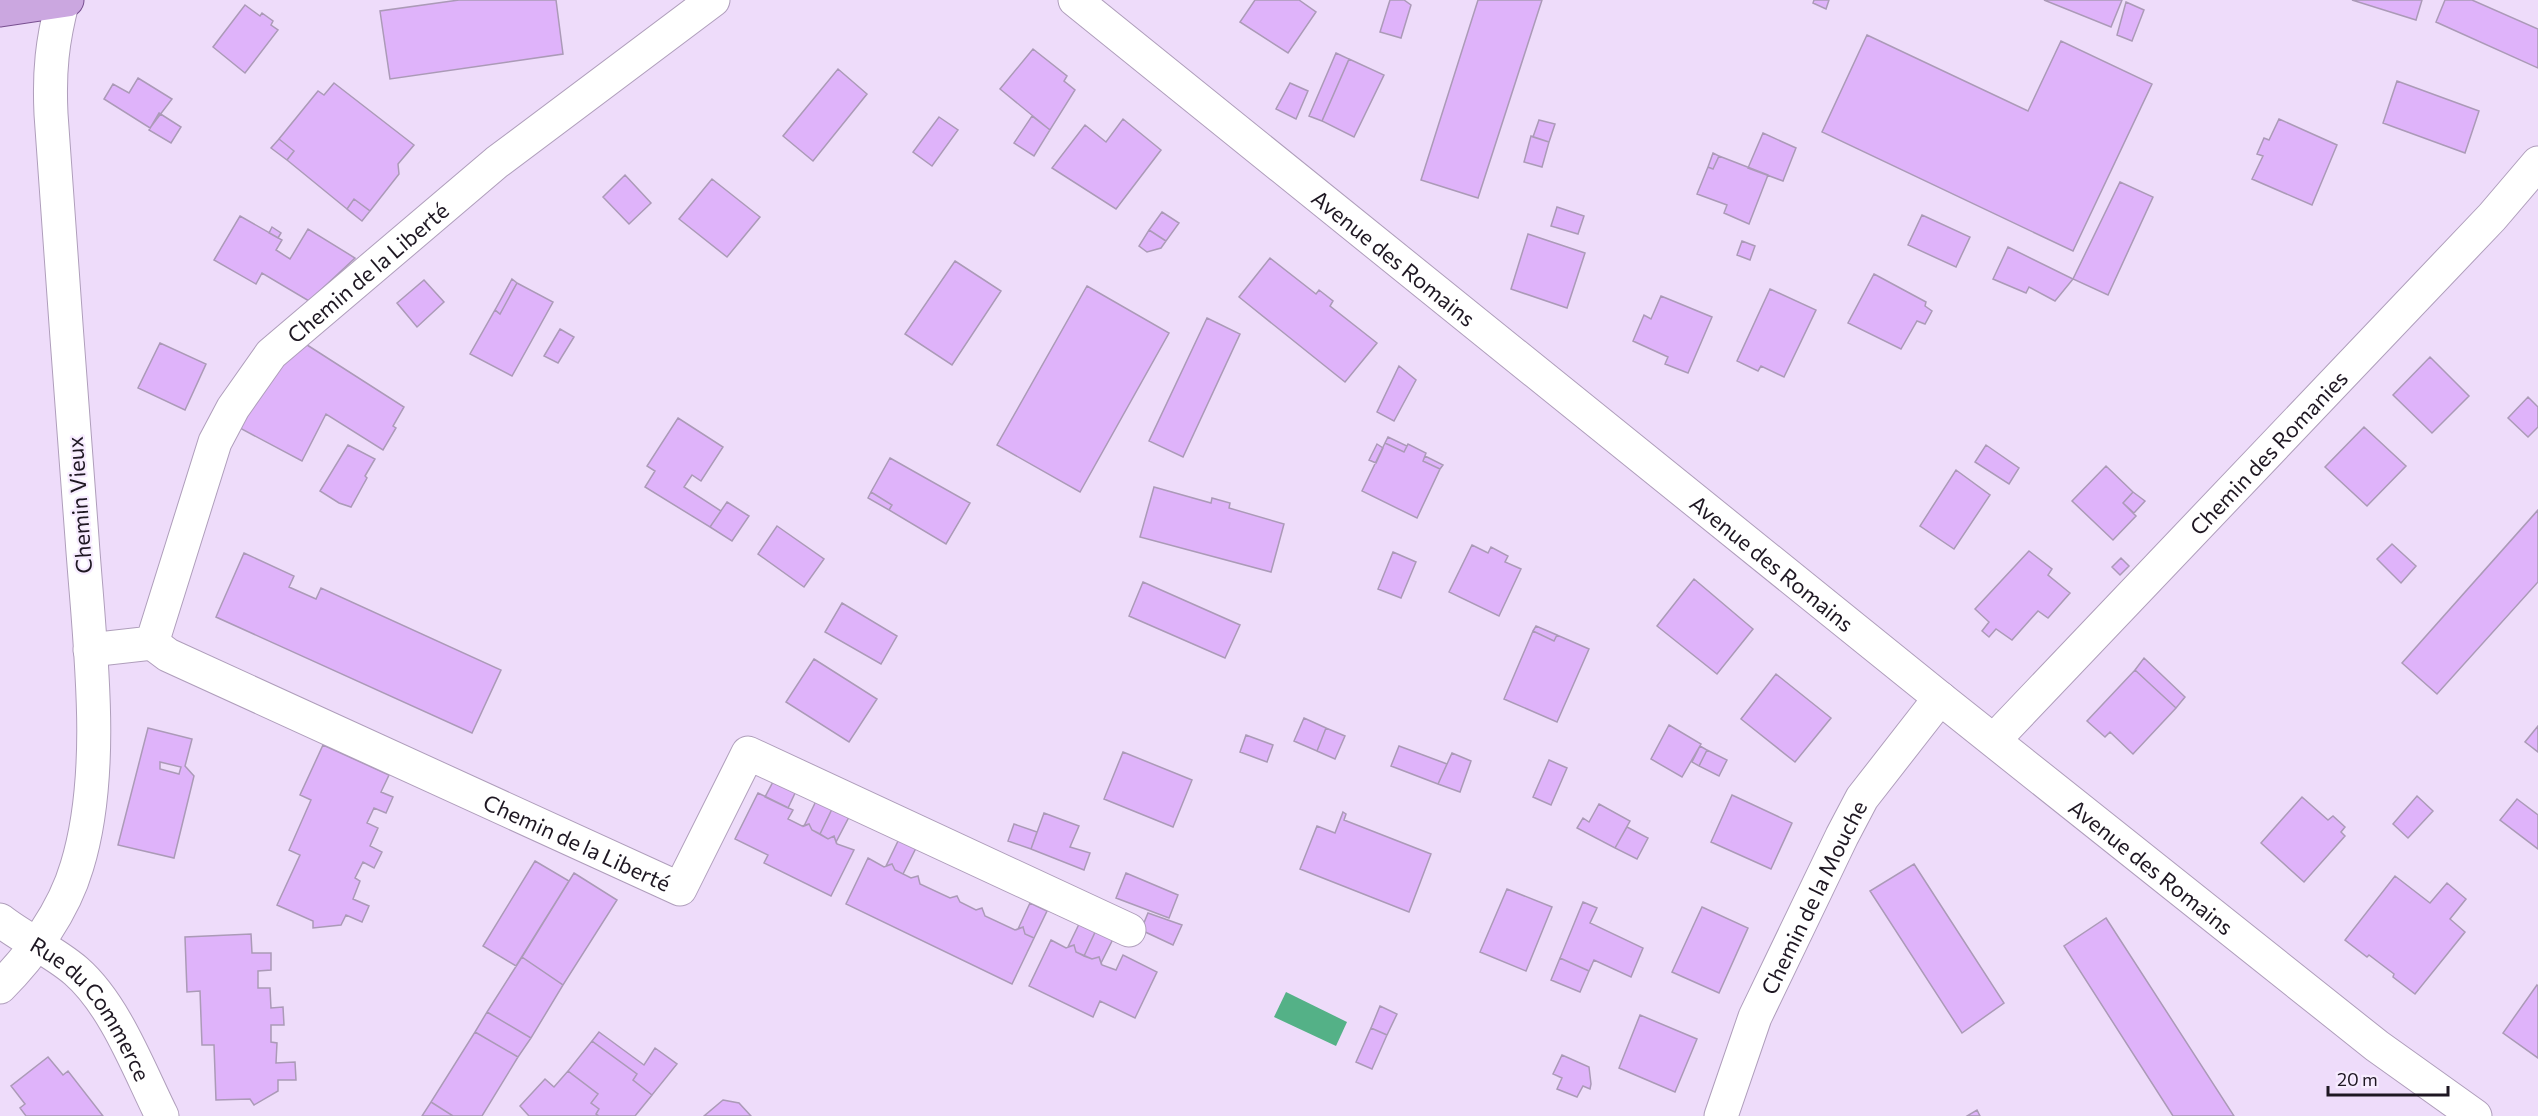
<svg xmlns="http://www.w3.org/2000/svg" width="2538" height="1116" font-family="Commissioner,sans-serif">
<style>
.water{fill:#54b187}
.building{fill:#dfb3fa;stroke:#ab9ab7;stroke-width:1.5;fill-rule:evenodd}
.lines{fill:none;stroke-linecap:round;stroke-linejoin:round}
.minor-casing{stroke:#af9ebb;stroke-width:35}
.major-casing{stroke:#784f90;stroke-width:35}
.minor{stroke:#fff;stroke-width:33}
.major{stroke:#cba7e0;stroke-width:33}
.labels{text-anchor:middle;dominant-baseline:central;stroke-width:4.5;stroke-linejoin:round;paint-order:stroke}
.street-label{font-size:22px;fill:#1e1722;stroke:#f7ecff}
</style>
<rect width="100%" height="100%" fill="#eedcfa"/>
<path class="water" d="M1286 992 1347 1022 1336 1046 1274 1017Z"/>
<path class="building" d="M459 0H556L563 54 390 79 380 11Z
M1255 0H1299L1316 12 1288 53 1240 22Z
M1390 0H1404L1411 5 1401 38 1380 32Z
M1478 0H1542L1478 198 1421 180Z
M1814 0H1829L1826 9 1813 3Z
M2044 0H2122L2111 27Z
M2352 0H2422L2416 20Z
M2445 0H2472L2538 29V68L2436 22Z
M2126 2 2144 10 2132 41 2117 35Z
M245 5 260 16 262 13 273 21 271 25 278 30 245 73 213 47Z
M1867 35 2028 111 2061 41 2152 84 2073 251 1822 132Z
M1033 49 1067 76 1064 81 1075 90 1050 130 1000 89Z
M1336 53 1349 59 1322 121 1309 116Z
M1349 59 1384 75 1354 137 1322 121Z
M838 69 867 94 813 161 783 136Z
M138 78 172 99 150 128 104 99 113 84 129 93Z
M2397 81 2479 111 2465 153 2383 123Z
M334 83 414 145 398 164 399 174 370 211 354 199 347 209 287 160 294 151 279 139 318 91 324 95Z
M1290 83 1308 91 1296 119 1276 109Z
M159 113 181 127 171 143 149 130Z
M1032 116 1050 130 1034 156 1014 143Z
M939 117 958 130 932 166 913 152Z
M1123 119 1161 150 1116 209 1052 168 1085 125 1106 142Z
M2279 119 2337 145 2312 205 2252 179 2263 156 2257 154 2264 138 2269 140Z
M1539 120 1555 124 1549 142 1533 137Z
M1763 133 1796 148 1783 181 1748 168Z
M1531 136 1549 142 1542 167 1524 162Z
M279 139 294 151 287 160 271 148Z
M1713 153 1719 156 1713 169 1708 167Z
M1719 156 1768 175 1749 224 1724 213 1727 205 1697 194 1708 167 1713 169Z
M625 175 651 203 629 224 603 197Z
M712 179 760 217 727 257 679 219Z
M2120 182 2153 197 2108 295 2073 279Z
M354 199 370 211 362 221 347 209Z
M1557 207 1584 216 1578 234 1551 226Z
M1162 212 1179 223 1166 241 1149 230Z
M1922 215 1970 237 1956 267 1908 245Z
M240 216 282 240 276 250 290 259 308 229 355 258 309 301 262 273 256 284 214 260Z
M272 227 281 233 278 238 269 233Z
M1149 230 1166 241 1161 248 1147 252 1139 246Z
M1528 234 1585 253 1567 308 1511 289Z
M1742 241 1755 246 1750 260 1737 255Z
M2008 247 2073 279 2055 301 2029 287 2026 293 1993 279Z
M1270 258 1316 294 1319 290 1333 301 1330 306 1377 343 1345 382 1239 297Z
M955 261 1001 291 952 365 905 334Z
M1874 274 1926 302 1925 306 1932 311 1925 324 1917 321 1901 349 1848 323Z
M512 279 517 283 500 314 495 310Z
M424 280 444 302 417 327 397 303Z
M517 283 553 302 512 376 470 354 495 310 500 314Z
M1087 286 1169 333 1080 492 997 445Z
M1770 289 1816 310 1784 377 1761 366 1758 371 1737 361Z
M1661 296 1712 317 1688 373 1665 364 1668 357 1633 341 1644 315 1651 319Z
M1207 318 1240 334 1183 457 1149 441Z
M560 329 574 337 558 363 544 356Z
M160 343 206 364 185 410 138 388Z
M304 343 404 407 393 426 396 428 383 450 326 414 302 461 238 427 257 391Z
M2430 357 2469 396 2432 433 2393 395Z
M1399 366 1416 380 1394 421 1377 412Z
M2528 397 2538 407V427L2528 437 2508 418Z
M678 418 723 447 701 481 692 475 684 487 721 511 710 527 645 487 655 471 647 466Z
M2364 427 2406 466 2367 506 2325 467Z
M1388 437 1407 446 1404 452 1385 443Z
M1385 443 1404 452 1408 444 1426 453 1423 461 1440 469 1417 518 1362 491Z
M1377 444 1383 448 1376 463 1369 460Z
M348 445 375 459 365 476 367 478 351 507 339 503 320 491Z
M1986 445 2019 468 2009 484 1975 462Z
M1425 456 1443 465 1440 469 1423 461Z
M890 458 970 503 946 544 889 510 892 505 871 492Z
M2106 466 2133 492 2123 503 2136 516 2113 540 2072 501Z
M1956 470 1990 495 1954 549 1920 526Z
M1154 487 1211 503 1212 498 1230 503 1229 508 1284 524 1271 572 1140 537Z
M871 492 892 505 889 510 868 498Z
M2133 492 2145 501 2134 513 2123 503Z
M727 502 749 516 732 541 710 527Z
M2538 510V582L2437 694 2402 663Z
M777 526 824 559 804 587 758 554Z
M2392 544 2416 566 2401 583 2377 559Z
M1472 545 1488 553 1491 547 1508 556 1505 562 1521 569 1499 616 1449 592Z
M2029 551 2052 569 2048 575 2070 593 2048 618 2038 611 2012 640 1996 629 1989 637 1982 631 1989 622 1975 609Z
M1393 552 1416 562 1401 598 1378 589Z
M244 553 294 576 289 587 316 599 321 588 501 670 472 733 216 617Z
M2121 558 2129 566 2120 575 2112 567Z
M1694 579 1753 629 1717 674 1657 626Z
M1143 582 1240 625 1225 658 1129 616Z
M842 603 897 636 881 664 825 632Z
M1536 626 1557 635 1554 641 1533 631Z
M1533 631 1554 641 1557 635 1589 649 1557 722 1504 699Z
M2144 658 2185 697 2176 708 2135 670Z
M814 659 877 699 849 742 786 702Z
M2135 670 2176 708 2133 754 2110 732 2105 737 2087 721Z
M1776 674 1831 718 1795 762 1741 719Z
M1304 718 1326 728 1317 751 1294 741Z
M1669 725 1701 744 1682 777 1651 759Z
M2538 726V752L2525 742Z
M148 728 192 739 185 766 194 776 174 858 118 845ZM160 762 181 767 179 774 160 769Z
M1326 728 1345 736 1335 759 1317 751Z
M1246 735 1273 745 1267 762 1240 752Z
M323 745 389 775 381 792 393 797 386 813 374 808 367 823 378 828 370 846 382 852 374 868 363 862 355 878 360 881 353 899 369 906 362 922 346 915 341 925 313 928V921L277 905 300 855 289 850 311 800 300 795Z
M1399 746 1447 764 1438 784 1391 766Z
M1700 746 1707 750 1699 766 1692 762Z
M1707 750 1727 760 1719 776 1699 766Z
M1123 752 1192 780 1173 827 1104 799Z
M1452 753 1471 761 1460 792 1438 784Z
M1549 760 1567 768 1551 805 1533 797Z
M774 780 796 791 788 808 765 797Z
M758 793 793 810 788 819 802 826 809 824 812 830 828 839 834 836 837 844 854 850 831 896 764 863 768 855 735 839Z
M1732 795 1792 823 1771 869 1711 842Z
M2417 796 2433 811 2408 838 2393 824Z
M2302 797 2328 820 2333 816 2345 827 2341 832 2345 836 2304 882 2261 843Z
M817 799 833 807 820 834 812 830 809 824 804 826Z
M2517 799 2538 815V849L2500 820Z
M1599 804 1630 821 1615 848 1577 828 1583 818 1589 822Z
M833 807 850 815 836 842 834 836 828 839 820 834Z
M1343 812 1346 814 1344 820 1431 854 1409 912 1300 869 1317 826 1335 833Z
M1044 813 1079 826 1070 847 1090 853 1084 870 1031 849Z
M1014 824 1037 832 1031 849 1008 841Z
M1627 827 1648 838 1637 859 1615 848Z
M899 839 916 848 903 874 895 870 892 864 886 866Z
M868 858 884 867 892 864 895 870 911 878 918 876 920 884 950 898 957 896 960 902 976 910 982 908 985 916 1015 930 1023 927 1025 934 1034 938 1012 984 846 904Z
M535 861 569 881 516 966 483 946Z
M1914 864 2004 1003 1962 1033 1870 891Z
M574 873 617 900 563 985 522 957Z
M1126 873 1178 895 1169 918 1116 898Z
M2395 876 2430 903 2447 883 2466 899 2450 919 2465 932 2415 994 2393 977 2394 974 2369 955 2367 957 2345 940Z
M1507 889 1552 907 1526 971 1480 952Z
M1583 902 1597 908 1590 923 1643 948 1631 977 1594 960 1589 971 1560 958Z
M1030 903 1047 911 1034 938 1025 934 1023 927 1018 929Z
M1702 907 1748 928 1719 993 1672 972Z
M1148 913 1182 925 1173 945 1141 930Z
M2106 918 2234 1116H2173L2064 946Z
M1081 920 1097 928 1084 956 1076 952 1074 945 1068 947Z
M1097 928 1114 937 1101 963 1099 957 1092 959 1084 956Z
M251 934 252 953H271V970L258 971V988H270L271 1008 283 1007 284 1025H271V1042L277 1043 276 1063 295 1062 296 1080H278V1091L254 1105 250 1099 216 1100 214 1045H202L200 991 187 992 185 937Z
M1051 940 1066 948 1074 945 1076 952 1092 959 1099 957 1102 965 1116 970 1123 955 1157 972 1135 1018 1100 1001 1093 1017 1029 986Z
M522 957 563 985 531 1038 487 1012Z
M1560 958 1589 971 1580 992 1551 980Z
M2537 985 2538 986V1058L2503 1033Z
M1380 1006 1397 1014 1387 1035 1371 1028Z
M487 1012 531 1038 518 1057 475 1032Z
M1640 1015 1697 1039 1675 1092 1619 1068Z
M1371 1028 1387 1035 1372 1069 1356 1062Z
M475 1032 518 1057 482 1116H453L431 1102Z
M599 1032 644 1065 655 1048 677 1064 652 1095 633 1080 637 1074 592 1041Z
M592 1041 637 1074 633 1080 652 1095 635 1116H599L596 1114 599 1109 591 1103 598 1094 568 1071Z
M1562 1055 1589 1067 1591 1084 1590 1089 1583 1086 1577 1097 1557 1089 1562 1078 1553 1074Z
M48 1057 63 1075 68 1071 103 1116H26L20 1108 25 1104 11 1086Z
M568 1071 598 1094 591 1103 599 1109 596 1114 599 1116H529L520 1106 545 1079 554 1087Z
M723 1100 739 1103 751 1116H704Z
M431 1102 453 1116H422Z
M1977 1110 1980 1116H1967Z"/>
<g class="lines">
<g class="minor-casing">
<g id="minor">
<path id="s1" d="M1075 0 1940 698 2377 1046 2475 1116"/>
<path id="s2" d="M152 643 168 655 680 889 748 753 1129 930"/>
<path id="s3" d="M90 650 152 643 215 442 233 408 271 354 497 162 713 0"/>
<path id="s4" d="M1995 739 2492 217 2538 163"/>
<path id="s5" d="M0 920C24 939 53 951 76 971 115 1005 139 1070 162 1116"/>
<path d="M0 987C32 955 64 911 77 866 107 768 89 640 82 538 71 397 61 255 51 114 49 72 52 41 63 0"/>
<path id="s6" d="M1721 1116 1755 1017 1842 836 1862 798 1940 698"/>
</g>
</g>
<g class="major-casing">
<path id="major" d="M0 10 67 0"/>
</g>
<use href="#minor" class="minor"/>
<use href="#major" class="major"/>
</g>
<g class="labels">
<g class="street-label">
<text stroke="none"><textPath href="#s1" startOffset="410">Avenue des Romains</textPath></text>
<text stroke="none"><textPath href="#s3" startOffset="504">Chemin de la Liberté</textPath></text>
<text stroke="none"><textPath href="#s4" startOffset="396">Chemin des Romanies</textPath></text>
<text transform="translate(79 505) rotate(-94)">Chemin Vieux</text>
<text stroke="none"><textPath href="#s1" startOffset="896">Avenue des Romains</textPath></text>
<text stroke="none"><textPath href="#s2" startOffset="470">Chemin de la Liberté</textPath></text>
<text stroke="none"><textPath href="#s1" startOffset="1382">Avenue des Romains</textPath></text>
<text stroke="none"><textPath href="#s6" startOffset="238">Chemin de la Mouche</textPath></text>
<text stroke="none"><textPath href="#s5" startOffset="130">Rue du Commerce</textPath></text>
</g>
</g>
<path d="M2328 1086v9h120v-9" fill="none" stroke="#1e1722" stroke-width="3"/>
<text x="2337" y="1086" font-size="18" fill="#1e1722" stroke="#f7ecff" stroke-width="4.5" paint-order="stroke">20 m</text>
</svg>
